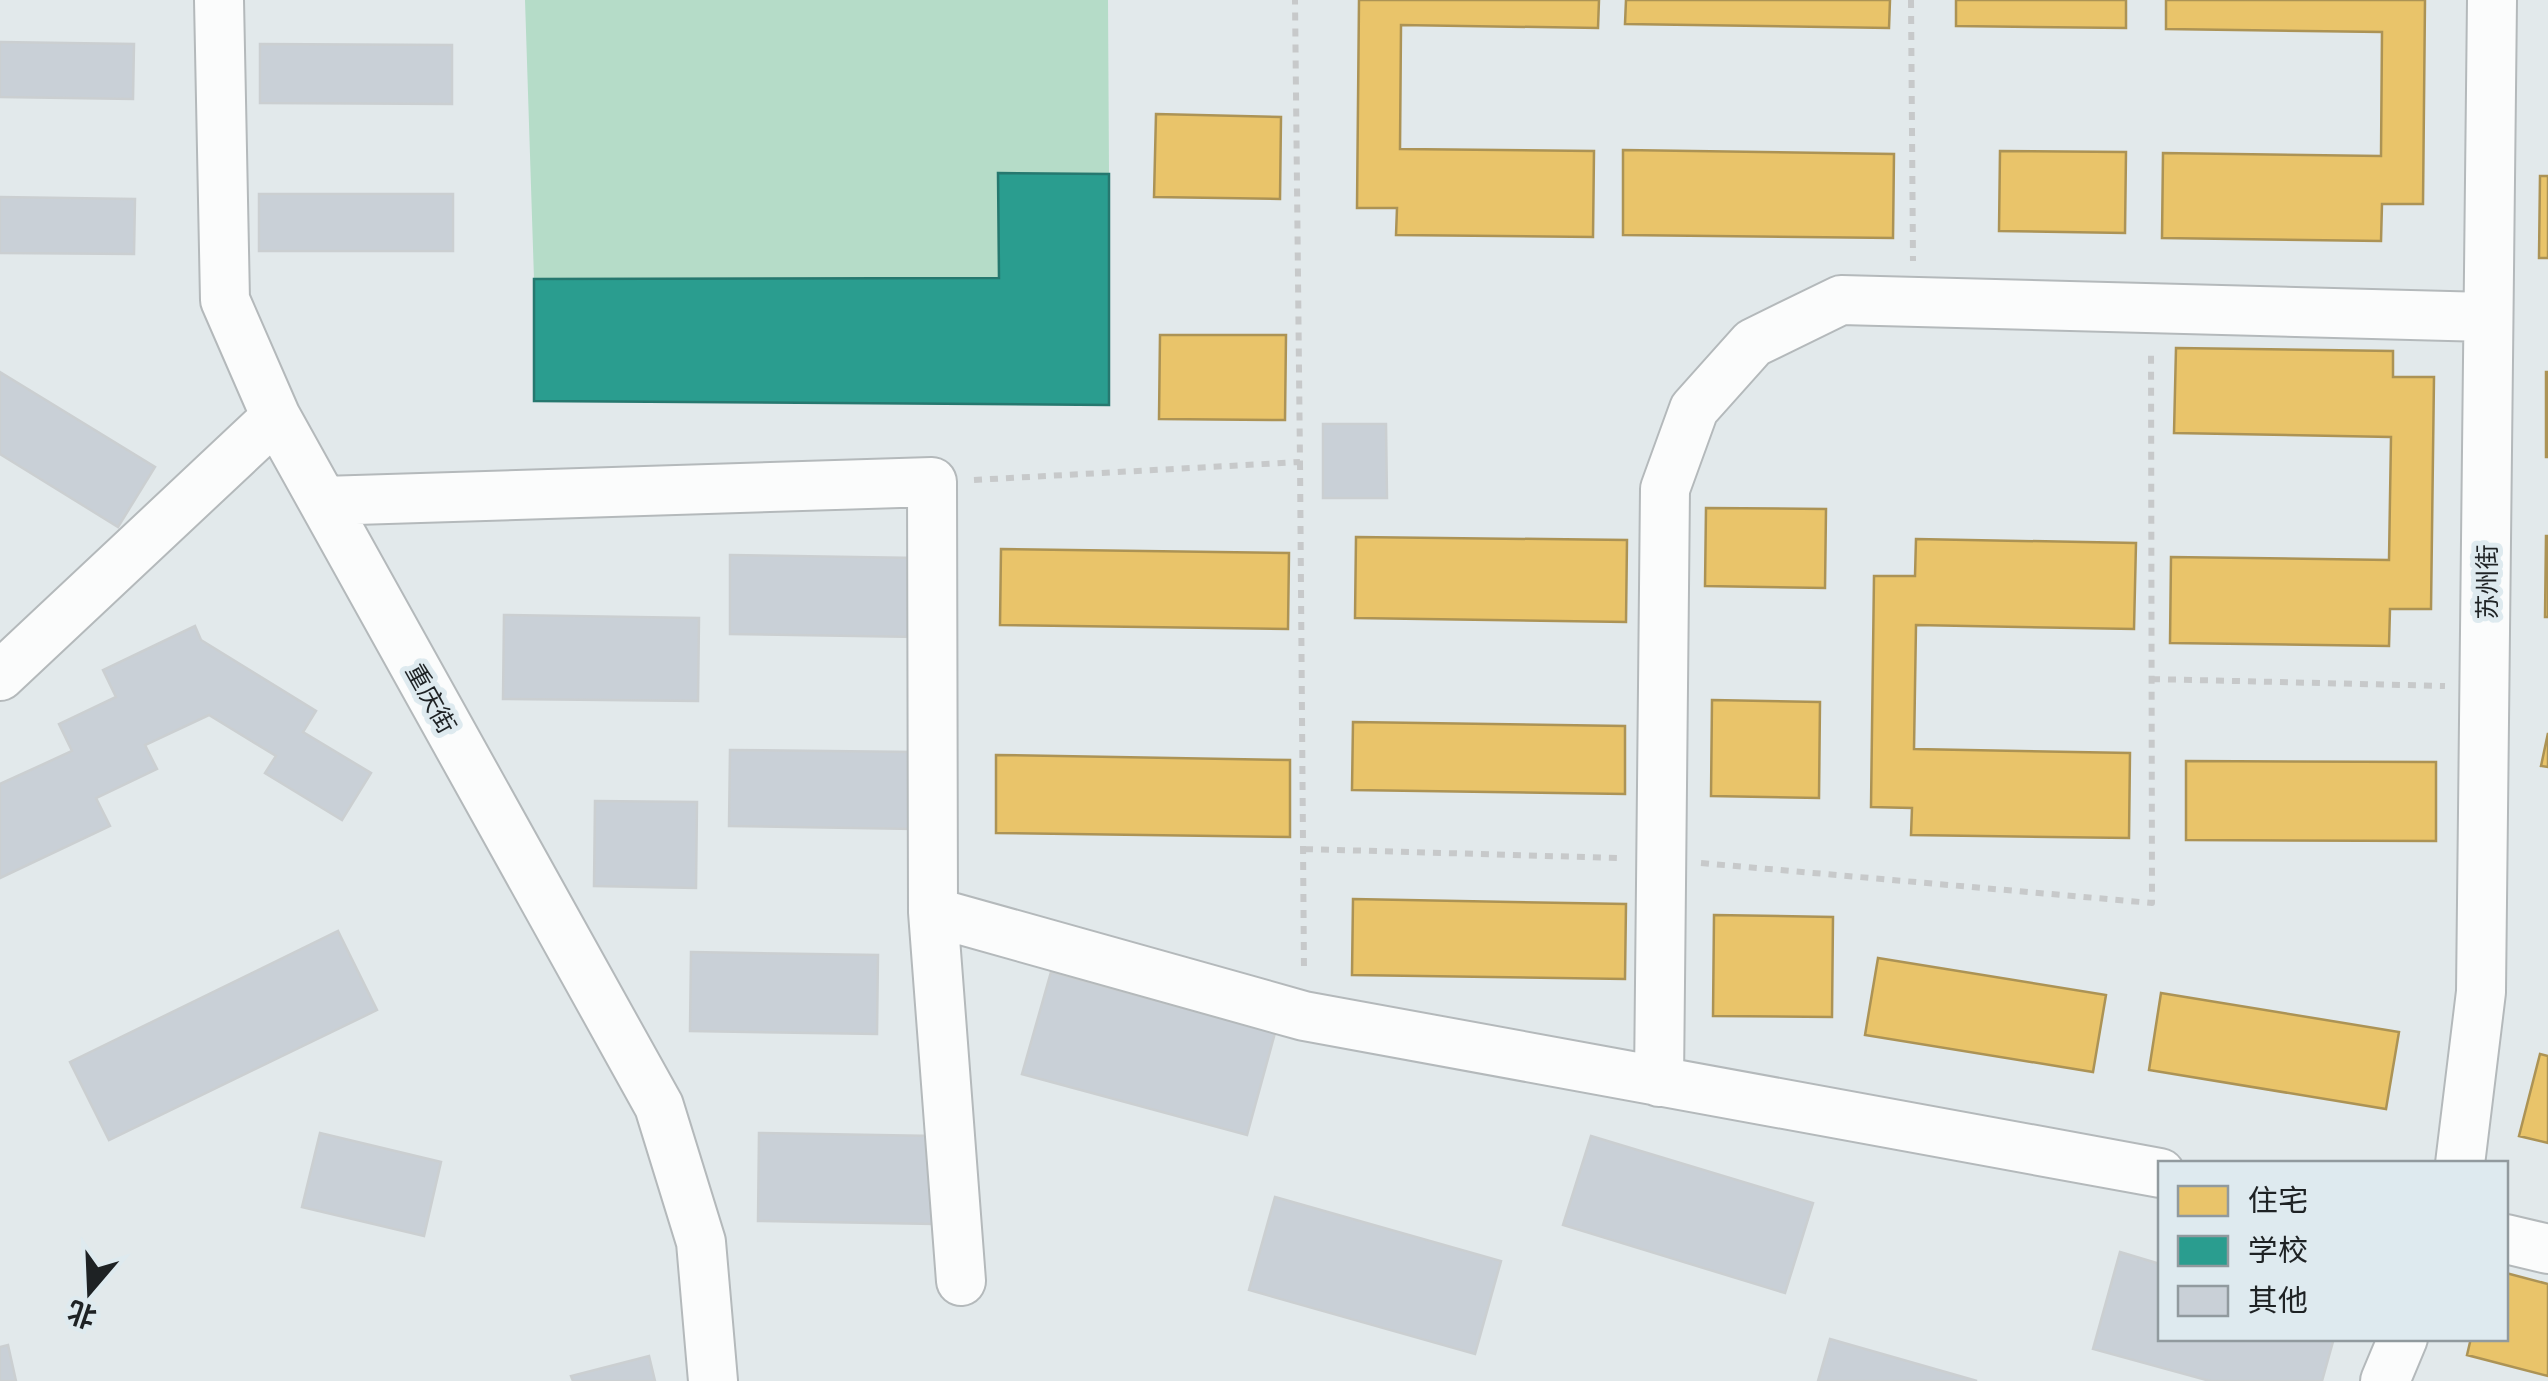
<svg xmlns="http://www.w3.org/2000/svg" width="2548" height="1381" font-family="'Noto Serif','Noto Sans SC',serif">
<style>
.green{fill:#b5dcc8}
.homes{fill:#e9c46a;stroke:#ac9355;stroke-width:2.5}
.schools{fill:#2a9d8f;stroke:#26786f;stroke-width:2.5}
.building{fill:#c9d0d7;stroke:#cbcfd1;stroke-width:2.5}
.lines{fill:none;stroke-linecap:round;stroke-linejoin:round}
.minor-casing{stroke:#b4b9bb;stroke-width:52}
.path{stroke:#c7c9ca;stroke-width:6;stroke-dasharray:8 8;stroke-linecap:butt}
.minor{stroke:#fbfcfc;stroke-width:48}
.labels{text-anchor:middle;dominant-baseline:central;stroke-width:10;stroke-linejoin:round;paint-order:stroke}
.street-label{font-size:25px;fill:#1e2224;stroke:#deeaef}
</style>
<rect width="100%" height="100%" fill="#e2e9eb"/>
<path class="green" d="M525 0H1108L1109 174H998L999 278 534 279Z"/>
<path class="homes" d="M1359 0H1599L1598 28 1401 25 1400 149 1594 151 1593 237 1396 235 1397 208H1357Z
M1626 0H1890L1889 28 1625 24Z
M1956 0H2126V28L1956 26Z
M2166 0H2425L2423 204H2382L2381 241 2162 238 2163 153 2381 156 2382 32 2166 29Z
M1156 114 1281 117 1280 199 1154 197Z
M1623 150 1894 154 1893 238 1623 235Z
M2000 151 2126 152 2125 233 1999 231Z
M2540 176H2548V258H2539Z
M1160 335H1286L1285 420 1159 419Z
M2176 348 2393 351V377H2434L2431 609H2390L2389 646 2170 643 2171 557 2389 560 2391 437 2174 433Z
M2546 372H2548V457H2546Z
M1706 508 1826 509 1825 588 1705 586Z
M2546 536H2548V617H2545Z
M1356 537 1627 540 1626 622 1355 618Z
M1916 539 2136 543 2134 629 1916 625 1914 749 2130 753 2129 838 1911 835 1912 808 1871 807 1874 576H1915Z
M1001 549 1289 553 1288 629 1000 625Z
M1712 700 1820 702 1819 798 1711 796Z
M1353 722 1625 726V794L1352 790Z
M2548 733V767L2541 766Z
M996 755 1290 760V837L996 833Z
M2186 761 2436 762V841L2186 840Z
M1353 899 1626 904 1625 979 1352 975Z
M1714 915 1833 917 1832 1017 1713 1016Z
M1878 958 2106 995 2093 1072 1865 1035Z
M2161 993 2399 1032 2386 1109 2149 1070Z
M2540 1054 2548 1056V1143L2519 1136Z
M2506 1273 2548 1284V1376L2467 1355 2471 1338H2506Z"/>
<path class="schools" d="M998 173 1109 174V405L534 401V279L999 278Z"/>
<path class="building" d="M0 42 134 44 133 99 0 97Z
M260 44 452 45V104L260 103Z
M259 194H453V251H259Z
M0 197 135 199 134 254 0 253Z
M0 372 155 467 118 527 0 454Z
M1323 424H1386L1387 498H1323Z
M730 555 918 558V637L730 634Z
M504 615 699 618 698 701 503 699Z
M195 626 201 640 316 711 303 732 371 773 342 820 265 773 276 756 209 715 145 745 157 769 96 798 110 826 0 878V784L72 751 59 724 116 697 103 670Z
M730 750 915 752 914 829 729 826Z
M595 801 697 802 696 888 594 886Z
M338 931 377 1010 109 1140 70 1062Z
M691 952 878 955 877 1034 690 1031Z
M1051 972 1275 1033 1247 1135 1022 1074Z
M320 1133 441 1162 424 1236 302 1207Z
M759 1133 935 1136 934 1224 758 1221Z
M1591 1136 1813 1203 1785 1293 1563 1225Z
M1275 1197 1501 1261 1475 1354 1249 1290Z
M2120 1252 2160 1264V1338H2334L2322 1381H2210L2093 1349Z
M1830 1339 1977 1381H1818Z
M8 1345 16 1381H0V1347Z
M649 1356 655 1381H573L571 1376Z"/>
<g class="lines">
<g class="minor-casing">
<path id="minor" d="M219 0 225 300 276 417 659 1106 701 1242 713 1381
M323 501 932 482 933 912 961 1281
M0 676 276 417
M933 912 1304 1016 2160 1173
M1659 1082 1665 489 1694 409 1753 343 1841 300 2487 317
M2460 1164 2481 992 2492 0
M2506 1239 2548 1249
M2385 1381 2403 1338"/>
</g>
<path class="path" d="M1911 0 1913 261
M1300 462 1304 971
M974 480 1300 462 1295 0
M2152 679 2445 686
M1305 849 1618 858
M1701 863 2152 903 2151 348"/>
<use href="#minor" class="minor"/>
</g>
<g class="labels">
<g class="street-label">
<text transform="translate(2486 582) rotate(-90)">苏州街</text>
<text transform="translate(432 698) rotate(61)">重庆街</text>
</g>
</g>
<rect x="2158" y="1161" width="350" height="180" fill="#deeaef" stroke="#919a9e" stroke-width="2.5"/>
<rect x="2178" y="1186" width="50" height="30" fill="#e9c46a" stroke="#919a9e" stroke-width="2.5"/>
<text x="2248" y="1211" font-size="30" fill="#1e2224">住宅</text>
<rect x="2178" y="1236" width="50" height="30" fill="#2a9d8f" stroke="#919a9e" stroke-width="2.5"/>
<text x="2248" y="1261" font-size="30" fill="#1e2224">学校</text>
<rect x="2178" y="1286" width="50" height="30" fill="#c9d0d7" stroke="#919a9e" stroke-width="2.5"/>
<text x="2248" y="1311" font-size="30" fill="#1e2224">其他</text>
<g transform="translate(90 1291) rotate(199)" stroke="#deeaef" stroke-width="8" paint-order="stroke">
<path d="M0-8L18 38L0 25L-18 38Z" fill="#1e2224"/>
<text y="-15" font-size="28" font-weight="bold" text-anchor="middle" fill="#1e2224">北</text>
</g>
</svg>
